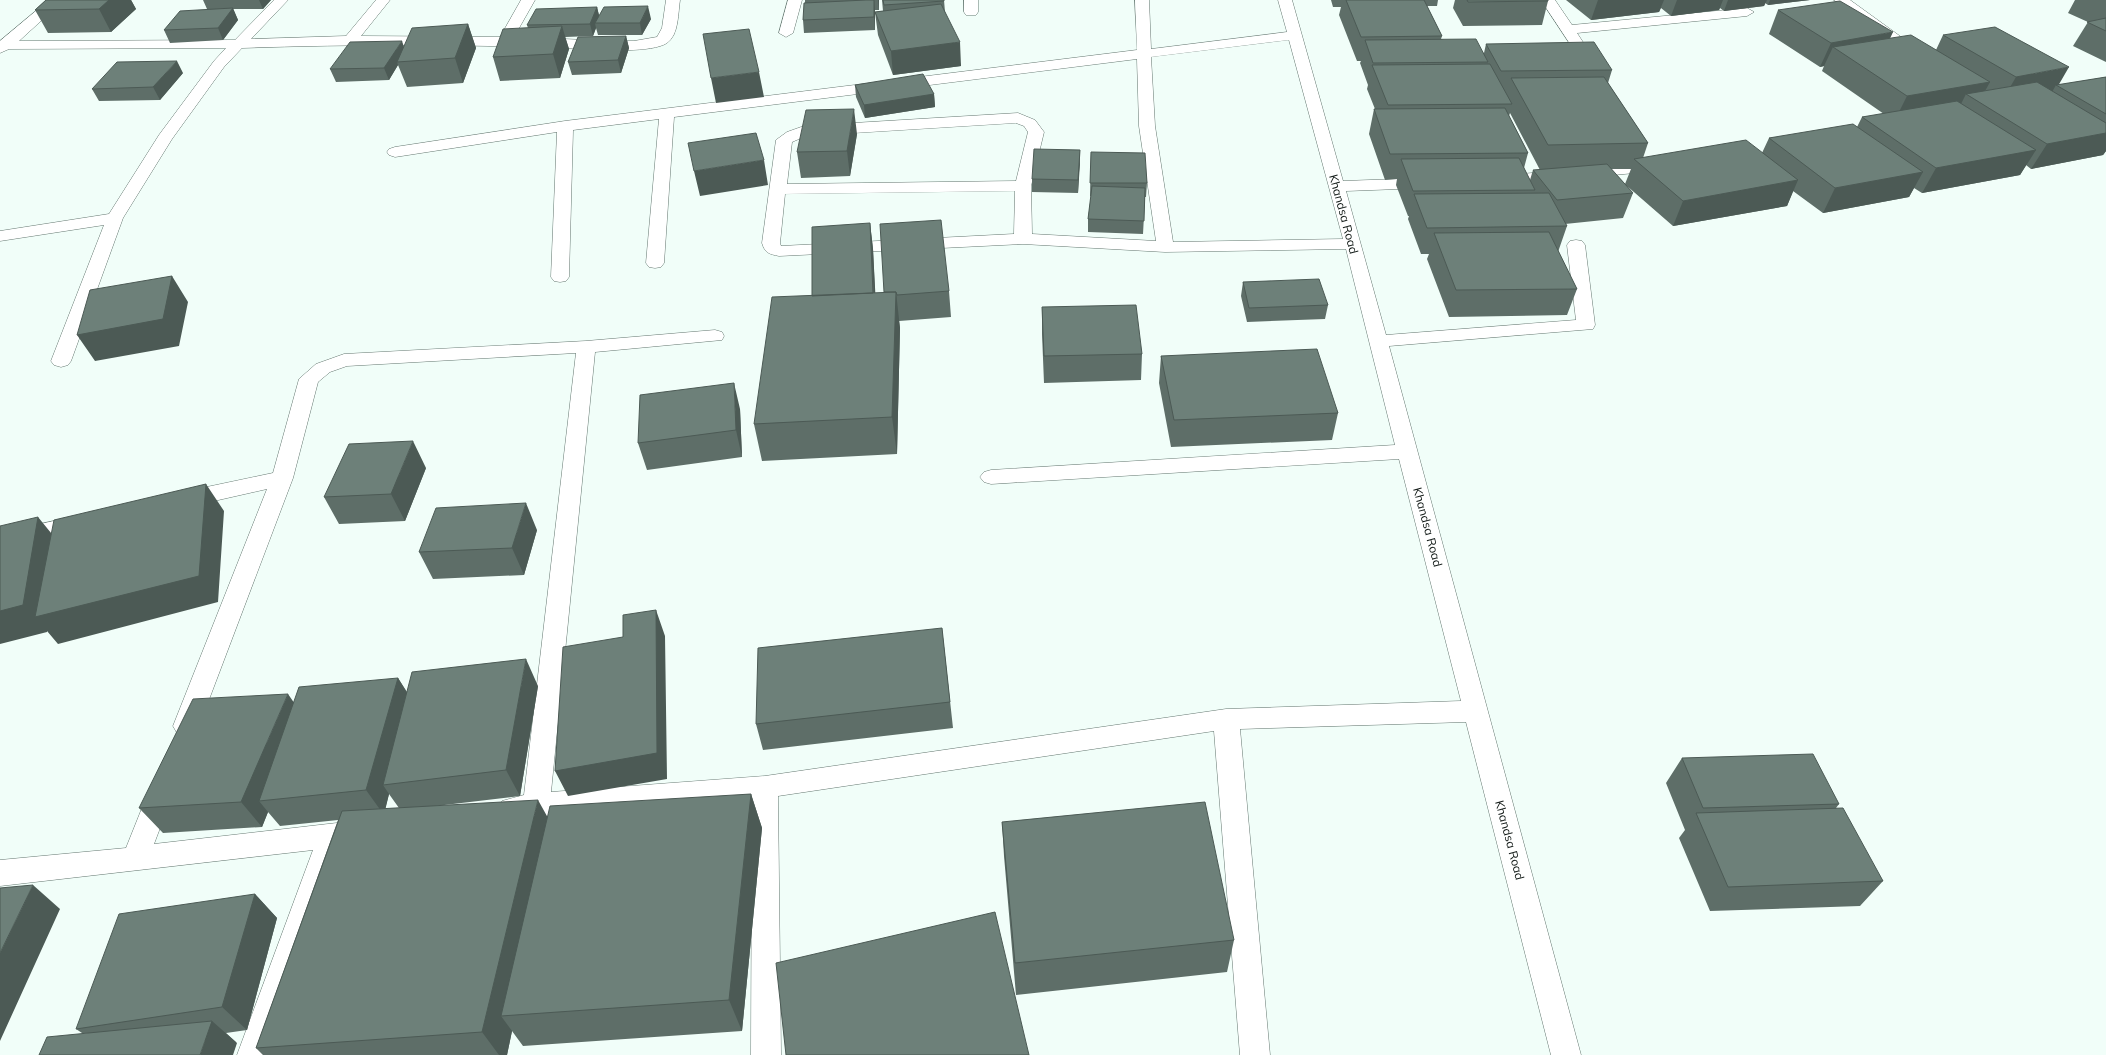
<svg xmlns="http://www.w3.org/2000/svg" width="2106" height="1055" font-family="Mulish,sans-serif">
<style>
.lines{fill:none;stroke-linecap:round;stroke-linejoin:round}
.minor-casing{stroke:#647770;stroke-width:1}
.minor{fill:#fff;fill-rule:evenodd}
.wall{fill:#5e6e68;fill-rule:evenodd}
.shaded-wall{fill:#4c5a55}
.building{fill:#6d8079;stroke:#4c5a55}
.labels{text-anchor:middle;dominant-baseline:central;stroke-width:3;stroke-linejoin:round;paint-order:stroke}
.street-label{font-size:12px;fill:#0f1714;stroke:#fff}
</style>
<rect width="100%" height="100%" fill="#f1fef9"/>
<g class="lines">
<g class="minor-casing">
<path id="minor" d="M49 0H64L19 41 235 40 274 0H288L251 39 346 36 376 0H390L361 36 500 37 521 0H535L514 37 612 41H634L657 37 662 28 666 0H680C678 12 679 35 667 43 652 53 603 50 584 49 469 44 356 44 242 48L224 67 172 139 123 218 71 361 68 365 61 367 54 365 51 361 104 225 0 241V231L109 214 159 135 214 61 226 48 9 49 0 53V41Z
M788 0H802L793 33 786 37 779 33Z
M964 0H978V12L976 15H966L964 12Z
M1135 0H1149L1151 49 1287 32 1278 0H1292L1343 181 1425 178 1431 180 1433 183 1431 186 1425 188 1346 191 1386 335 1576 320 1567 245 1570 241 1576 240 1582 241 1585 245 1595 325 1593 329 1389 346 1581 1055H1551L1466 722 1240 729 1270 1055H1240L1214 731 778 796 781 1055H751L752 799 536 817 511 821 502 817 498 809 502 801 524 795 576 353 347 366 330 372 318 382 293 478 199 726 195 733 186 736 177 733 173 726 267 489 183 508 175 505 172 500 175 495 183 492 273 473 299 379 316 364 344 354 586 341 715 330 722 332 724 336 722 340 595 352 551 792 765 776 1226 709 1461 701 1399 459 991 484 984 482 980 477 984 472 991 470 1395 445 1346 249 1165 252 1023 244 779 256C769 254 765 253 762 243L776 140 787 132 804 126 1018 113 1035 120 1044 132 1031 186 1032 234 1156 241 1139 126 1137 59 674 117 664 263 661 267 655 268 649 267 646 263 659 119 573 130 569 277 566 281 560 282 554 281 551 277 557 132 395 157 389 155 387 152 389 149 395 147 565 121 1137 50ZM1289 40 1343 239 1173 242 1155 126 1151 57ZM1016 123 1024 126 1028 132 1016 181 787 184 792 142 806 136ZM1015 191 1014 234 781 246 780 243 785 194Z
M1541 0H1555L1572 25 1747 8 1754 12 1747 16 1577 33 1600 68 1598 71H1588Z
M1834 0H1850L1926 55 1924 58H1914Z
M1660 162 1666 164 1668 167 1666 170 1499 186 1493 184 1491 181 1493 178 1499 176Z
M81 515 89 517 92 523 89 529 0 549V533Z
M161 780 170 783 174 791 154 844 363 820 373 824 377 832 373 840 363 844 341 847 267 1055H237L313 850 0 886V860L126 848 152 783Z"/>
</g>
<use href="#minor" class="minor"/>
</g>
<path class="wall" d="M46 0H131L136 9 111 32 48 33 35 10Z
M203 0H271L263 9H233L238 20 223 40 170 43 164 30 207 9Z
M805 0H879V10H875V30L804 33 803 20 805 3Z
M882 0H944L945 12 961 66 893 75 878 35 875 12 883 11Z
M1331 0H1438L1437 6H1427L1442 36 1441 39 1484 53 1486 44 1612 70 1608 83 1648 143 1643 158 1762 153 1769 138 1857 127 1862 117 1884 114 1822 71 1824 66 1820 67 1769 34 1778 10 1936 50 1943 35 2058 85 2106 77V151L2103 155 2031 169 2026 165 2020 175 1922 193 1914 188 1909 197 1823 213 1793 191 1787 206 1673 226 1627 186 1633 193 1623 218 1565 224 1567 226 1558 252 1577 289 1567 315 1449 317 1427 259 1429 254H1421L1408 219 1409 216H1408L1396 185 1397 179 1385 180 1369 134 1374 109H1375L1367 89 1368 85 1360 63 1361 61H1357L1339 15 1341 7H1333ZM1510 113 1540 170H1533L1530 180 1524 168 1528 153 1509 116ZM1611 169H1631L1625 184Z
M1455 0H1548V1L1542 25 1463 26 1453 8Z
M1566 0H1810L1768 5 1765 3 1764 6 1724 11 1720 8 1719 10 1671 16 1661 8 1659 12 1591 20Z
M2075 0H2106V62L2073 46 2088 22 2068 13Z
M597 7 599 16 651 19 642 35H598L596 28 593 36 565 37 569 49 560 78 500 81 493 57 528 28 527 25Z
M468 24 476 48 463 83 407 87 398 65 389 80 336 82 330 69 404 47Z
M626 36 629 48 621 73 572 75 568 62Z
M183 73 160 100 99 101 92 89Z
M855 85 934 94 935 107 865 118 856 97Z
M857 134 850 176 801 178 797 152Z
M1080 150 1078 193 1032 192V179Z
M1091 152 1147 183 1146 197H1145L1143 234 1088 232V219L1091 196H1090Z
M870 223 873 249 875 293 949 291 951 317 899 321 900 328 897 454 762 461 754 424 812 296Z
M1243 282 1328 305 1325 319 1247 322 1241 296Z
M1042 307 1142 354 1141 380 1044 383 1042 334Z
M1161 356 1338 413 1332 440 1171 447 1159 383Z
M740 409 742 457 647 470 638 443Z
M426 468 405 521 339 524 324 497Z
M537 530 524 575 433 579 419 552Z
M942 628 953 728 763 750 756 724Z
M398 678 407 692 538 686 520 796 436 806 548 817 751 794 762 828 742 1031 523 1046 512 1031 507 1055H263L256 1048 338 820 280 826 268 812 262 827 163 833 139 808ZM389 794 399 808 385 809Z
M1682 758 1839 804 1836 808 1883 881 1860 906 1710 911 1679 838 1685 830 1666 783Z
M1002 822 1234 940 1227 972 1016 995 1004 856Z
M255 894 277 918 247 1030 226 1033 237 1043 82 1033 76 1029Z"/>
<path class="shaded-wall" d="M109 0H131L136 9 111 32 99 9Z
M259 0H271L263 9Z
M874 0 875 12V30L874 17Z
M878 0H879V10Z
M1598 0H1664L1659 12 1591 20Z
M1677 0H1723L1719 10 1671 16Z
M1728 0H1767L1764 6 1724 11Z
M1770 0H1810L1768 5Z
M648 6 651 19 642 35 640 23Z
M597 7 600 19 595 23 596 28 593 36 590 24Z
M233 8 238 20 223 40 218 28Z
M468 24 476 48 463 83 455 58Z
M562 26 569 49 560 78 553 54Z
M1893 32 1882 56 1833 47 1824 66 1820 67 1831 43Z
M626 36 629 48 621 73 618 60Z
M402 41 406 53 397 62 398 65 389 80 384 68Z
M960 42 961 66 893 75 891 51Z
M177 61 183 73 160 100 153 87Z
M2069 67 2058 86 2056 85 2052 92 2002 101 2016 77Z
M759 72 764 97 716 103 711 78Z
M1990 82 1979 102 1966 94 1958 110 1895 120 1907 96Z
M934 94 935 107 865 118 864 105Z
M854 109 857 134 850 176 847 151Z
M2106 133V151L2103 155 2031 169 2047 144Z
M1080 150V163L1078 193V180Z
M2036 150 2020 175 1922 193 1936 168Z
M764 160 768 185 700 196 694 171Z
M1923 172 1909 197 1823 213 1835 188Z
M1798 180 1787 206 1673 226 1683 201Z
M870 223 873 249 877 325 874 298Z
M172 276 188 302 179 346 95 361 77 335Z
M896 292 900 328 897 454 892 417Z
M734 383 740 409 742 457 736 430Z
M413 441 426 468 405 521 391 494Z
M206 484 224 511 218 602 58 644 47 631V632L0 644V611L38 517 60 544Z
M526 503 537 530 524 575 512 548Z
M656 610 665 636 667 779 568 796 555 771Z
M526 659 538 686 520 796 506 770Z
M398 678 414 704 383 785 389 794 384 815 366 790Z
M288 694 306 720 259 801 268 812 262 827 241 802Z
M751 794 762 828 742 1031 729 1000Z
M538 800 557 834 501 1016 512 1031 507 1055H499L482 1032Z
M33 885 60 909 0 1041V953Z
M255 894 277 918 247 1030 222 1007Z
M212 1021 237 1043 233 1055H200Z"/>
<path class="building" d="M46 0H109L99 9 35 10Z
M866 0H874V17L803 20 804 3Z
M883 0H944V1L884 5Z
M1346 0H1424L1442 36 1361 37Z
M1467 0H1548V1L1468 2Z
M1840 1 1893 32 1831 43 1778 10Z
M941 4 960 42 891 51 875 12Z
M648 6 640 23H595L604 7Z
M597 7 590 24 527 25 536 9Z
M233 8 218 28 164 30 180 11Z
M2106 18V31L2087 22Z
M468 24 455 58 397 62 412 28Z
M562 26 553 54 493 57 503 29Z
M1995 27 2069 67 2016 77 1943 35Z
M749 29 759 72 711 78 703 34Z
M1911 35 1990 82 1907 96 1833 47Z
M626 36 618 60 568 62 578 37Z
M1476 39 1488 62 1373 63 1365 40Z
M402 41 384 68 330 69 350 42Z
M1594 42 1612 70 1501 71 1486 44Z
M177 61 153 87 92 89 117 62Z
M1490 64 1512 104 1388 105 1372 65Z
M923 74 934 94 864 105 855 85Z
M1604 77 1648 143 1548 145 1511 78Z
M2106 77V114L2056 85Z
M2037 82 2106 123V133L2047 144 1966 94Z
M1957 101 2036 150 1936 168 1862 117Z
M1505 108 1528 153 1390 154 1374 109Z
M854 109 847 151 797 152 806 110Z
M1853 124 1923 172 1835 188 1769 138Z
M756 133 764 160 694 171 688 143Z
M1746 140 1798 180 1683 201 1634 159Z
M1034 149 1080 150 1078 180 1032 179Z
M1091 152 1145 153 1147 183H1090Z
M1519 158 1535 190 1413 191 1401 159Z
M1607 164 1633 193 1557 200 1533 170Z
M1092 186 1145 188 1144 221 1088 219Z
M1549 193 1567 226 1427 228 1414 194Z
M941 220 949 291 897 295 896 292H884L880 224Z
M870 223 873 293 812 296V227Z
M1549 232 1577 289 1456 290 1434 233Z
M172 276 163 319 77 335 90 290Z
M1319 279 1328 305 1249 308 1243 282Z
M896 292 892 417 754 424 772 297Z
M1136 305 1142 354 1044 356 1042 307Z
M1317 349 1338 413 1174 420 1161 356Z
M734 383 736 430 638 443 640 395Z
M413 441 391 494 324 497 349 444Z
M206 484 199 576 35 617 54 520Z
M526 503 512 548 419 552 436 508Z
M38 517 23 605 0 611V526Z
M656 610 657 753 555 771 563 647 623 637V615Z
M942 628 950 702 756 724 758 648Z
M526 659 506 770 383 785 412 672Z
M398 678 366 790 259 801 299 687Z
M288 694 241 802 139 808 193 699Z
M1813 754 1839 804 1703 808 1682 758Z
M751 794 729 1000 501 1016 550 806Z
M538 800 482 1032 256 1048 342 811Z
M1205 802 1234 940 1015 963 1002 822Z
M1843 808 1883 881 1728 887 1696 813Z
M33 885 0 953V888Z
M255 894 222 1007 76 1029 119 914Z
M995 912 1029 1055H786L776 963Z
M212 1021 200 1055H39L47 1037Z"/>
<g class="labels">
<g class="street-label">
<text transform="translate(1344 214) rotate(75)">Khandsa Road</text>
<text transform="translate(1428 527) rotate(75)">Khandsa Road</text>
<text transform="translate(1510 840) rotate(75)">Khandsa Road</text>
</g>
</g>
</svg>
